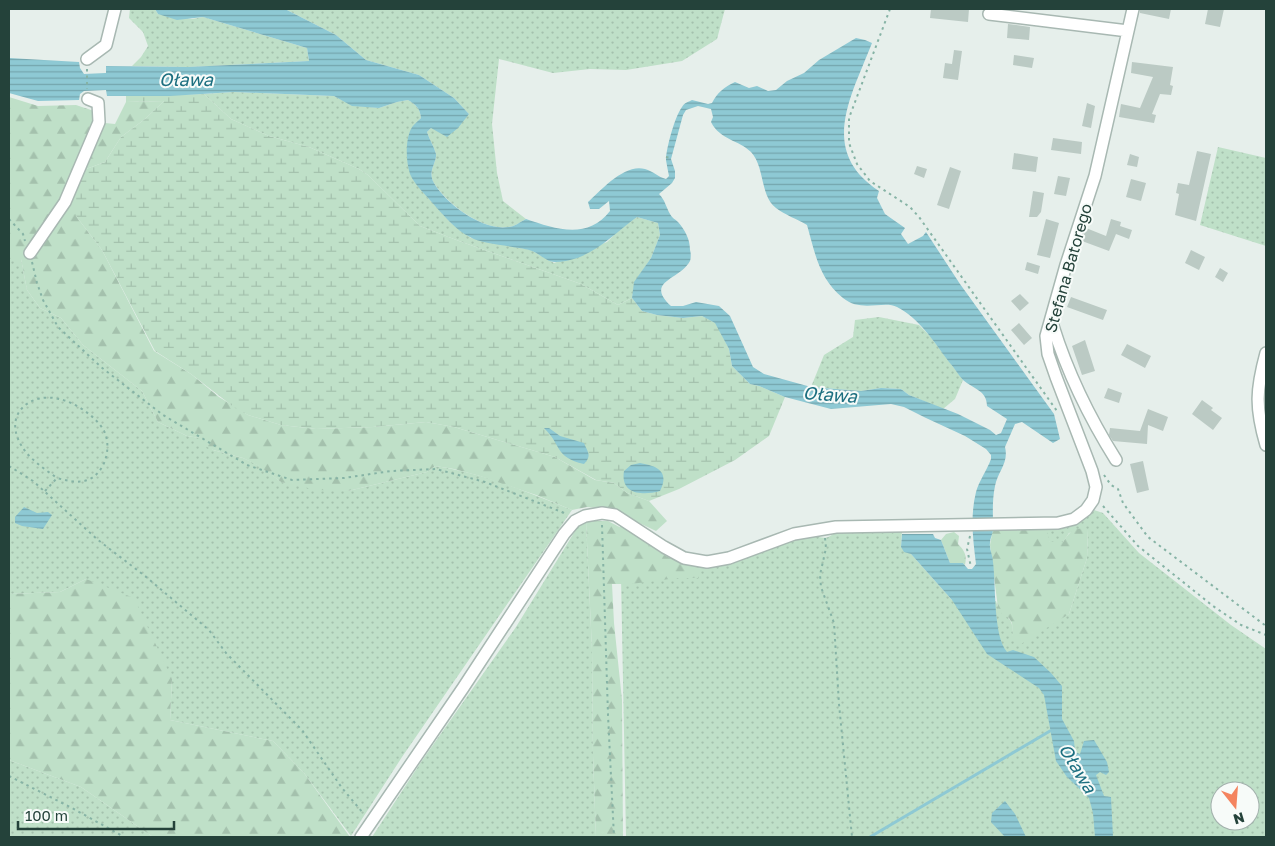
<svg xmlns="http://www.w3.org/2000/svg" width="1275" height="846" font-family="'Golos Text',sans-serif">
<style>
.grass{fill:url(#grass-dots);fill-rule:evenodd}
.forest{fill:url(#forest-firs)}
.wetland{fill:url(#wetland-marsh)}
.water{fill:url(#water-rules);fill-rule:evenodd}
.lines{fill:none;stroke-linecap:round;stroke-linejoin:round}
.stream{stroke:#8ec9d4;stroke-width:3}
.building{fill:#bbcac4}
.minor-casing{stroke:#a8b8b2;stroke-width:14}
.path{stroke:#86b3a5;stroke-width:2;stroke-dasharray:2.5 4;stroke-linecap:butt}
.minor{stroke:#fff;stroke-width:11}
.labels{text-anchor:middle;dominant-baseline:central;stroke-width:4;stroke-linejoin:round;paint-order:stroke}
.street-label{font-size:16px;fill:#24423a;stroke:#f7fbf9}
.water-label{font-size:18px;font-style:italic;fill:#1c6f80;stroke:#f7fbf9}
</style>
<defs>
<pattern id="grass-dots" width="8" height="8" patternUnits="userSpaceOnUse" patternTransform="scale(1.25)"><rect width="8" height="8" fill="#bfe0c8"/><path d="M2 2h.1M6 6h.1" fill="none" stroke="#a4c1ad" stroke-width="1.8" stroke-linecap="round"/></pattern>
<pattern id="forest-firs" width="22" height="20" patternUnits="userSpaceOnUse" patternTransform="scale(1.25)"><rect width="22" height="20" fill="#bfe0c8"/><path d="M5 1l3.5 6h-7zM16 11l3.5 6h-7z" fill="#a4c1ad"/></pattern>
<pattern id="wetland-marsh" width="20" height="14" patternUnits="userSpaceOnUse" patternTransform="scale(1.25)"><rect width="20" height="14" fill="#bfe0c8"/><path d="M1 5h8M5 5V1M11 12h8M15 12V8" fill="none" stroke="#a4c1ad"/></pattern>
<pattern id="water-rules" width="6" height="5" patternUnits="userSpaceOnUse" patternTransform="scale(1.25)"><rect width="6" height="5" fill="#8ec9d4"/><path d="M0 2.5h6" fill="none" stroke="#74a5ad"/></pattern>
</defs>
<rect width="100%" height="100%" fill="#e6efeb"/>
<path class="grass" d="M130 9H155L158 14 192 19 203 17 307 48 309 61 188 67 132 66 141 57 148 46 143 32 129 18Z
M285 9H725L717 39 682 61 626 70 590 69 553 73 499 59 492 124 497 173 503 201 526 219C520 222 514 227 508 227 483 231 447 204 434 183 427 171 437 163 436 154 434 146 429 139 427 132L431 128 469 114 454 98 419 75 366 60 336 35Z
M234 92 334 96 352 105 379 108 397 102 408 100C416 105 420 108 421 118L411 129V175L422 191 451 223 471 238 531 250 554 263 607 242 621 228 637 217 658 223 660 235 651 258 635 282 632 298 618 305 581 284 459 241 420 226 368 175 359 169 309 147 269 136 231 119 204 94Z
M1218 147 1266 158V246L1200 225Z
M9 259H21L27 290 40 308 61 318 83 345 142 391 158 422 187 436 200 438 213 450 243 458 260 466 281 482 348 491 427 472 435 466C483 473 528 492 572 510L402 757 351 836 304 773 273 741 170 720 172 679 86 579 60 592 9 594Z
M879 317 919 325 930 336 963 380 955 399 943 409 909 395 901 389 881 388 861 391 811 387 824 355 853 337 855 320Z
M1094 510 1103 513 1139 553 1231 625 1266 649V837H626L620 525 667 557 696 564 778 545 813 534C824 540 827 539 837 531L902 529 901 547 911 554 952 600 996 601C999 613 1005 612 1010 620 1013 625 1013 631 1013 637L1069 614 1087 558 1088 529 1069 533 1063 542H1050L1038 527C1060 525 1077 527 1094 510ZM1220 791H1250V821H1220Z
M586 521 592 649 593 756 596 837H372L421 762 516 627 580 523Z
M9 760 81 787 153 837H9Z"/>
<path class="forest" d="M9 97 38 106 76 105 94 111 95 122 115 124 126 102 164 101 145 119 121 137 105 162 86 169 76 216 102 250 154 351 191 374 219 397 248 415 281 425 316 429 373 427 426 422 454 427 555 457 595 480 614 483 627 493 649 501 667 521 656 531 610 509 587 507 572 510 536 495 480 476 454 469 435 466 427 472 348 491 317 490 281 482 259 466 243 458 213 450 201 444 200 438 187 436 158 422 142 391 83 345 61 318 40 308 27 290 21 259H9Z
M586 521H608L631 533 657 551 675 561 699 568 698 578H677L631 584H612L614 623 622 700 623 837H596L593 756 592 649Z
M1038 527 1047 532 1050 542H1063C1070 531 1074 527 1088 529L1087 558 1069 614 1021 644 1013 637 1012 623 1009 618 1002 614 998 608 990 545 993 528Z
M954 532 959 536 958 544C965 551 967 556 965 565L963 563H950L941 540 946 534Z
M86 579 134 598 172 679 170 720 273 741 304 773 350 837H153L81 787 9 760V594L60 592Z"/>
<path class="wetland" d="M204 94 231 119 269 136 309 147 359 169 368 175 420 226 459 241 581 284 618 305 632 298 642 311 657 315 683 318 702 316 716 323 729 349 732 366 750 384 759 386 785 397 769 436 735 460 679 489 649 501 627 493 614 483 596 480 555 457 454 427 426 422 373 427 316 429 281 425 248 415 235 408 191 374 155 351 102 250 76 216 73 195 86 169 105 162 121 137 145 119 164 101 126 102V96Z"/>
<path class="water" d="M155 9H285L336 35 366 60 419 75 454 98 469 114 458 128 447 137 431 128 427 132C429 139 434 146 436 154 437 163 427 171 434 183 446 204 483 231 508 227 514 227 520 222 526 219 555 229 588 240 610 211L609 201 599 209H590L588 202C601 190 625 163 645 169 653 171 658 177 666 179L669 176C668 171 667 166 666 160 666 149 675 116 682 107 684 103 688 102 692 100L708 104 712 103C717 93 724 87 735 82L749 88 757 86 768 91 776 90 787 81 804 73 819 60 856 38 865 40 872 43C851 97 818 151 879 191L877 198 885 214 905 228 901 234 908 244 923 236 926 232 960 284 1054 414 1060 439 1053 443 1022 422 1015 424 1005 447C1009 463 998 471 995 486 992 500 993 514 993 528 993 534 990 538 990 543 989 549 993 556 993 562 996 585 993 636 1007 652L1013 650 1034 657 1051 673 1062 686V719L1074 741 1075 752 1080 754 1084 741 1094 740 1107 762 1109 772 1106 775 1100 772 1096 775 1104 796 1111 797 1113 837H1095L1093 813 1089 798 1067 777 1056 761 1044 695 1039 688 987 654 952 600 911 554 904 552 901 547 902 534H933L935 538 941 540 950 563H963L968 569H972L976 564C973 540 970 516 976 492 979 481 987 470 991 459V455L986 449 965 436 926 418 904 407 891 404 831 409 785 397 759 386 750 384 732 366 729 349 715 323 702 316 683 318 657 315 642 311 632 298 634 282 651 258 660 235 658 223 637 217C612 235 590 261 556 262 547 263 538 252 529 250 514 246 481 244 470 237 456 230 446 218 436 207 428 197 415 186 410 174 406 162 405 141 411 129 413 125 418 121 421 118 420 108 416 105 408 100L397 102 379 108 352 106 334 96 234 92 170 96H107L106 90 84 91 80 94 79 100 38 101 9 93V58L79 62 80 68 84 74 106 73V66L188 67 309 61 307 48 203 17 177 20 158 14ZM698 106 711 109 713 117 711 122C720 140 739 140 751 152 765 167 760 196 776 208 785 215 797 219 807 225 815 253 819 279 843 298 861 313 884 300 897 307 919 318 935 343 949 362 954 367 958 375 963 380 973 389 987 390 987 406L1007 419 1001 433 996 435 990 430 958 414 909 395 901 389 881 388 861 391 811 387 764 374 753 367 730 316 719 306 696 302 683 306H671C644 281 680 280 690 261 691 258 691 253 690 250 690 239 685 230 678 222 675 219 672 218 670 214 666 207 665 200 659 194L672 183 675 178V171L671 159 683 115 686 110Z
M544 428H549L560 436 584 443C588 453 592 455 584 464 554 457 562 445 544 428Z
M640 463C657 466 670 471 660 491 642 496 620 494 624 471L631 465Z
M24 507 37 513 48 512 52 515 43 529 22 526 15 523V517Z
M1005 801 1015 814 1026 837H1005L991 822 992 813Z"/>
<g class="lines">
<path class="stream" d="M870 837 1050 731"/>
</g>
<path class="building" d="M931 9H969L968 22 930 18Z
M1140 9H1171L1169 19 1140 13Z
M1208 9H1224L1220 27 1205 24Z
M1008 24 1030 27 1029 40 1007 38Z
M954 50 962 51 958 80 943 78 945 63 952 64Z
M1014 55 1034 58 1032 68 1013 65Z
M1132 62 1173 67 1170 85 1173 86 1171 95 1160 94 1152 114 1156 115 1154 123 1119 117 1121 104 1140 108 1153 77 1131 73Z
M1087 103 1095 106 1091 128 1082 126Z
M1053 138 1082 142 1081 154 1051 150Z
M1197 151 1211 154 1196 221 1175 215 1179 194 1176 193 1178 183 1189 185Z
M1014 153 1038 157 1036 172 1012 169Z
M1130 154 1139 157 1137 167 1127 165Z
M917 166 927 169 924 178 914 174Z
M950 167 961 171 949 209 937 205Z
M1058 176 1070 178 1066 196 1054 194Z
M1131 179 1146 183 1141 201 1126 197Z
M1033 191 1044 193 1041 212 1037 217H1029Z
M1046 219 1059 223 1050 258 1037 255Z
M1111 219 1121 222 1120 226 1132 230 1129 239 1116 234 1109 251 1082 241 1086 228 1106 236Z
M1191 250 1205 257 1199 270 1185 263Z
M1027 262 1040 266 1038 274 1025 270Z
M1220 268 1228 273 1223 282 1215 277Z
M1020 294 1029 303 1020 311 1011 301Z
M1071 297 1107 310 1103 320 1067 307Z
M1019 323 1032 338 1024 345 1011 330Z
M1085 340 1095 371 1082 375 1072 346Z
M1127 344 1151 356 1145 368 1121 355Z
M1108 388 1122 393 1119 403 1104 398Z
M1202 400 1213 408 1211 410 1222 418 1213 430 1192 414Z
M1148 409 1168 417 1163 431 1148 425 1147 444 1113 441 1109 435 1110 428 1140 431Z
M1143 461 1149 490 1137 493 1130 464Z"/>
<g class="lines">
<g class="minor-casing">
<path id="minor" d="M989 14 1128 31
M87 59 106 45 115 9
M30 253 65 202 99 122 98 103 88 99
M1050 322 1053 326C1068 374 1089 417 1116 460
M1266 353C1256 390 1255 407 1266 445
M361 837 463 688 564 534 575 521 585 516 602 513 615 515 664 547 684 558 707 562 729 558 794 534 836 527 1058 523 1074 519 1086 510 1093 500 1096 487 1092 471 1056 377 1048 354 1046 336 1066 265 1095 176 1133 9"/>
</g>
<path class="path" d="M890 9 849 118V143L857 164 870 181 910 207 919 217 1057 411
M87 69V89
M666 157 671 158
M9 219 23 234 25 241
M32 262 37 283 43 300 58 327 101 367 163 415 247 465 292 480 344 478 391 471 436 469 485 482 567 514
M9 466 33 481 98 540 145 576 209 630 226 653 302 730 342 788 363 813
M1104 475 1111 485 1118 489 1123 503 1148 537 1266 626
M45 491 57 478C68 481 80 484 90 479 107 470 112 444 103 429 94 415 74 402 59 399 32 392 5 412 19 441 26 457 43 468 57 478
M1103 506 1138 546 1213 606 1241 625 1266 635
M602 525 608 715 614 837
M970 536 967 549 971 567
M825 538 826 548 820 575 821 587 834 623 839 704 852 837
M9 776 72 808 124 837"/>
<use href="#minor" class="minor"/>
</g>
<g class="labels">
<g class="street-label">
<text transform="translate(1068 268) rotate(-74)">Stefana Batorego</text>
</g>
<g class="water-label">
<text x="186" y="79">Oława</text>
<text transform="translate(830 394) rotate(4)">Oława</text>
<text transform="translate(1078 768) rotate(59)">Oława</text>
</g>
</g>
<rect width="1275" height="846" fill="none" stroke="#24423a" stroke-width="20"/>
<g transform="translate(1235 806) rotate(163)"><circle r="24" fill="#f7fbf9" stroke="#a3b1ad"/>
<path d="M0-4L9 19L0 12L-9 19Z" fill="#f4845f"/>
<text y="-8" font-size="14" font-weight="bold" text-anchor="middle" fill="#24423a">N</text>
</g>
<path d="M18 821v8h156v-8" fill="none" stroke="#24423a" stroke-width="2.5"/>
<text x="25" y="821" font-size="15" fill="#24423a" stroke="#f7fbf9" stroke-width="4" paint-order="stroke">100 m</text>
</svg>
